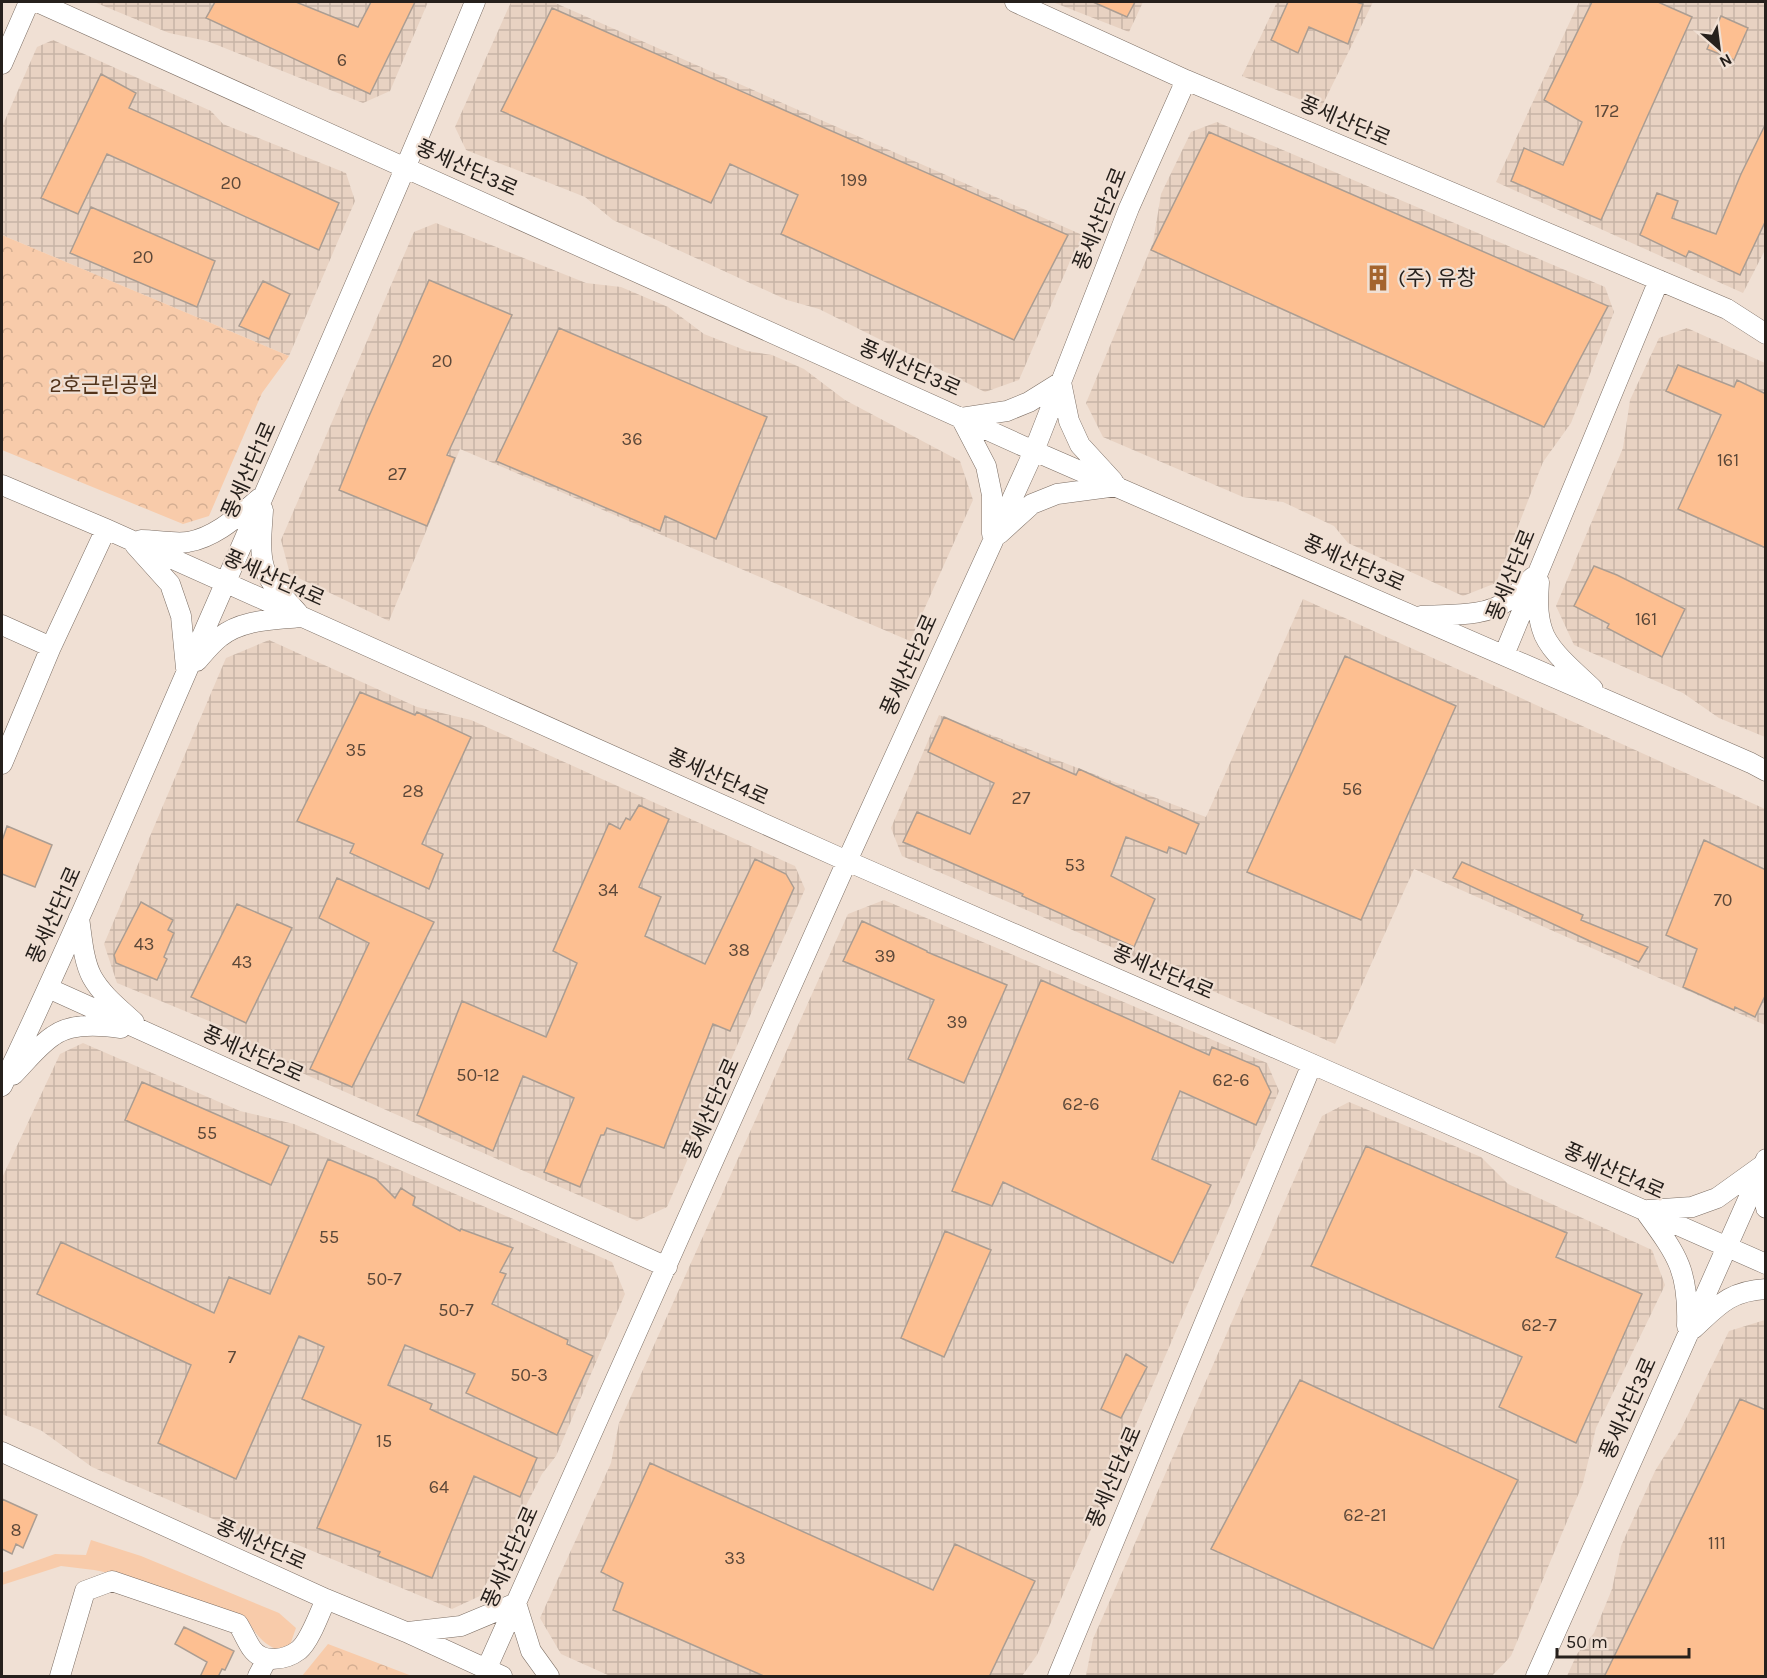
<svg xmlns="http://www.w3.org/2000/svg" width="1767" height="1678" font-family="Karla,'Noto Sans KR',sans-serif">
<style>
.industrial{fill:url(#industrial-grid)}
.grass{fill:#f8cbaa}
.forest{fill:url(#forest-crowns)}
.building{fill:#fdbf91;stroke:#ab9d92;stroke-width:1.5}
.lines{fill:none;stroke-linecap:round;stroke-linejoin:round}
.minor-casing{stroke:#7c6e64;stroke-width:21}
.minor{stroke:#fff;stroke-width:20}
.labels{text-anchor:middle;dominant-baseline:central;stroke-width:4.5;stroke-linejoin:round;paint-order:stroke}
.number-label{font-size:18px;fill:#5c4839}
.street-label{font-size:21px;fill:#26201c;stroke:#f0e0d4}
.poi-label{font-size:21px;fill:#26201c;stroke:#f0e0d4;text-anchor:start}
.park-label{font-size:21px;fill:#52331a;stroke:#f0e0d4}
</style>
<defs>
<pattern id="industrial-grid" width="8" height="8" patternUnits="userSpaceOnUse" patternTransform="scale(1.5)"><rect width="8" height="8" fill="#e8d2c2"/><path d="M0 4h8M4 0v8" fill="none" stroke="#c7b4a6"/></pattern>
<pattern id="forest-crowns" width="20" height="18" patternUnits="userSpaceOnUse" patternTransform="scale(1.5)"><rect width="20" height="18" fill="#f8cbaa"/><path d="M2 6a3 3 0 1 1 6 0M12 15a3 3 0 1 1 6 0" fill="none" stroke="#d4ae92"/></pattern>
</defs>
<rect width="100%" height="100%" fill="#f0e0d4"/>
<path class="industrial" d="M94 2H428L390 91 363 103 207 41 169 33Z
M511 2H553L1087 237 1074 252 1019 380 985 392 819 309 787 300 613 220 585 197 466 150 455 127Z
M1054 2H1143L1129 32 1055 3Z
M1277 2H1373L1321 108 1242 76Z
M1579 2H1765V250L1743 293 1496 182Z
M53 40 211 111 223 124 346 173 355 201 289 356 2 235V127L37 47Z
M1217 122 1605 287 1614 312 1571 423 1543 462 1496 583 1463 596 1348 543 1334 526 1283 502 1243 497 1103 437 1086 403 1153 243 1161 194 1191 132Z
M436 223 586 283 621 287 668 307 704 334 747 351 772 355 804 369 845 400 960 461 973 500 910 641 460 449 389 621 290 574 281 540 414 232Z
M1687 328 1765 363V737L1719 718 1683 693 1574 645 1556 606 1623 448 1630 400 1659 338Z
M1303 599 1765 809V1025L1414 869 1335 1044 902 856 891 828 939 715 1206 817Z
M269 640 417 707 471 720 795 866 805 889 667 1207 637 1221 266 1057 226 1028 117 983 104 944 226 658Z
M884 900 1267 1063 1279 1091 1037 1655 1022 1676H610L561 1654 540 1618 611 1463 619 1423 848 914Z
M83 1043 240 1111 294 1124 612 1262 625 1294 556 1456 542 1474 480 1596 452 1609 291 1542 241 1531 92 1467 42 1431 2 1414V1178L60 1054Z
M1349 1102 1481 1157 1508 1184 1652 1250 1665 1285 1596 1428 1583 1483 1511 1656 1492 1676H1086L1093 1639 1322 1116Z
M1765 1320V1676H1567L1577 1654 1594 1633 1612 1589 1621 1546 1655 1471 1680 1431 1729 1331Z"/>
<path class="grass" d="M91 1540 141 1556 279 1613 296 1628 290 1645 276 1649C261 1642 255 1633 247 1619L124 1576 94 1570 61 1566 2 1585V1573L55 1554 86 1555Z"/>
<path class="forest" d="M2 235 289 356 262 393 209 516 183 524 2 450Z
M328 1644 412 1676H302Z"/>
<path class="building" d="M215 2H296L358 27 371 2H415L370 94 206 18Z
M1093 2H1135L1127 17Z
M1288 2H1356L1363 4 1348 44 1309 27 1298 53 1271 40Z
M1592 2H1658L1692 17 1601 220 1511 181 1524 148 1563 165 1582 122 1544 100Z
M552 8 1068 235 1014 340 781 234 798 195 730 164 711 203 501 111Z
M1721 16 1748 28 1734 60 1707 49Z
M101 74 136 93 129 108 339 203 319 250 107 154 78 214 41 198Z
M1766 123V220L1740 275 1689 251 1686 257 1640 235 1657 193 1678 201 1672 218 1716 234 1741 174Z
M1209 132 1608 306 1544 427 1151 250Z
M91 207 215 261 197 307 70 253Z
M429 280 512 315 447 455 455 458 427 526 339 490 366 423Z
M263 281 290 294 269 339 239 326Z
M559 328 767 417 716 539 665 516 660 531 496 461Z
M1678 365 1734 387 1737 380 1766 394V548L1678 509 1721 415 1666 391Z
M1594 566 1617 575 1685 609 1662 657 1607 628 1609 624 1574 606Z
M1345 656 1456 706 1361 920 1247 872Z
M360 692 415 715 417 712 471 737 422 844 443 854 429 889 350 853 354 844 297 821Z
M944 717 1076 775 1079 769 1199 824 1186 854 1169 847 1167 853 1126 837 1111 876 1155 899 1134 947 1022 896 1023 894 903 842 917 812 970 834 994 783 928 752Z
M639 805 669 819 639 887 661 897 645 936 705 964 755 859 786 874 794 888 730 1031 713 1024 664 1148 607 1128 604 1135H601L580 1187 544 1172 574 1098 523 1076 493 1151 417 1115 462 1001 546 1037 577 963 553 951 609 823 620 829 626 818 630 820Z
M7 826 52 845 35 887 2 874V841Z
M1704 840 1766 870V994L1755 1017 1735 1007 1734 1010 1683 987 1697 949 1666 935Z
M1462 862 1583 915 1581 920 1648 947 1639 962 1592 942 1453 878Z
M337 878 434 922 352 1087 310 1069 369 943 319 918Z
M141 902 173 920 168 930 174 933 164 957 167 959 157 980 116 963 114 955Z
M237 904 292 928 246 1023 191 997Z
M862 921 927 951V952L1007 985 964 1083 908 1059 934 1000 843 961Z
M1041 980 1209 1055 1212 1047 1259 1067 1271 1092 1256 1125 1180 1091 1152 1159 1211 1185 1173 1263 1003 1182 992 1206 952 1191Z
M142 1082 289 1146 271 1185 125 1120Z
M1366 1146 1567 1233 1556 1257 1642 1294 1576 1443 1499 1407 1522 1357 1311 1266Z
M328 1159 376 1179 395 1198 401 1188 415 1197 413 1205 460 1231 461 1229 513 1248 500 1272 506 1274 492 1304 568 1340 567 1344 593 1356 557 1435 466 1393 475 1374 405 1345 388 1385 432 1404 430 1409 537 1458 520 1497 474 1476 432 1578 378 1556 380 1552 317 1528 361 1425 302 1399 324 1347 299 1336 236 1479 158 1443 191 1365 37 1294 61 1242 214 1313 229 1277 270 1294Z
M945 1231 991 1250 944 1357 901 1338Z
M1126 1354 1147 1367 1121 1418 1101 1409Z
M1300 1380 1518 1480 1433 1649 1211 1549Z
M1740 1399 1766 1410V1677H1604Z
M650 1463 933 1590 955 1544 1035 1581 989 1677H766L613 1610 623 1583 601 1572Z
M2 1499 37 1515 23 1548 16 1544 12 1554 2 1549Z
M184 1627 234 1651 225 1670 222 1669 218 1677H200L207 1662 175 1644Z"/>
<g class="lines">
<g class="minor-casing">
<path id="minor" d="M37 2 1034 451 1751 763 1766 771
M1015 2 1186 80 1727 309 1766 334
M2 64 29 2
M2 485 106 529 847 861 1312 1064 1766 1264
M263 510C262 529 259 549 264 567 269 584 287 600 298 613
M992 534V495L986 466 961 418 1007 411 1029 402 1061 382 1069 421 1080 445 1113 481
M999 534 1032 504 1057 494 1117 486
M141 540C156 540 173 544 188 542 216 537 238 516 260 498
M135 545 170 584 181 616 186 668
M1539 582C1538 598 1537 614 1542 629 1548 651 1577 673 1593 689
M1421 616C1450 614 1484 618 1509 600 1518 594 1525 584 1533 577
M2 625 51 647
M1504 655 1659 280
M197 661C204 653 211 644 220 637 242 619 274 620 300 617
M2 764 51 647 106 529
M79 918C82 937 83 960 92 977 102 995 119 1008 134 1022
M48 988 667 1267
M13 1075C25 1063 38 1046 53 1036 70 1023 101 1025 121 1028
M2 1086C78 927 146 764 217 602 304 403 392 203 475 2
M1763 1169 1766 1208
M1648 1210 1692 1207 1717 1198 1763 1165
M1645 1211C1677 1255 1689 1270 1687 1326
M1693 1329C1718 1306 1729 1291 1766 1289
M2 1452 326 1599 406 1632 502 1676
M408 1632 461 1626 516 1603 531 1651 549 1676
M486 1670 847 861 1034 451 1129 208 1186 80
M60 1676 85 1591 112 1581 238 1624C243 1632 247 1642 252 1649 263 1664 286 1660 299 1650 310 1641 320 1612 326 1599
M258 1676 267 1659
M1058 1676 1312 1064
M1536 1676 1766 1159"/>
</g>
<use href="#minor" class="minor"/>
</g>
<defs>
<g id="building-bare" transform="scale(2.07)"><path d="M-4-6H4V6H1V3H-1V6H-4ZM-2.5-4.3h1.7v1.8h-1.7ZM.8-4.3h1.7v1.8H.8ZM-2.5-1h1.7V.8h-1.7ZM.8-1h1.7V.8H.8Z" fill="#a4642d" stroke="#f0e0d4" stroke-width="2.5" paint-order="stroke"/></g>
</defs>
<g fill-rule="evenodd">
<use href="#building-bare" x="1378" y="278"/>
</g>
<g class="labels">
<g class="number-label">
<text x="342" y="60">6</text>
<text x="1607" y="111">172</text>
<text x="854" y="180">199</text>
<text x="231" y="183">20</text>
<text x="143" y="257">20</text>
<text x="442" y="361">20</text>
<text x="632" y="439">36</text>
<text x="1728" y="460">161</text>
<text x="397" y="474">27</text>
<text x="1646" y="619">161</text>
<text x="356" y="750">35</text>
<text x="1352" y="789">56</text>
<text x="413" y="791">28</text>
<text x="1021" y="798">27</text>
<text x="1075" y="865">53</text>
<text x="608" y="890">34</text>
<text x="1723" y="900">70</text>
<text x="144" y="944">43</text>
<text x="739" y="950">38</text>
<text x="885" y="956">39</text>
<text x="242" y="962">43</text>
<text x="957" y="1022">39</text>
<text x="478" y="1075">50-12</text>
<text x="1231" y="1080">62-6</text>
<text x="1081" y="1104">62-6</text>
<text x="207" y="1133">55</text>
<text x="329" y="1237">55</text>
<text x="384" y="1279">50-7</text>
<text x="456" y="1310">50-7</text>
<text x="1539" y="1325">62-7</text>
<text x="232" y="1357">7</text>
<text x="529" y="1375">50-3</text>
<text x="384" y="1441">15</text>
<text x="439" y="1487">64</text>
<text x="1365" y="1515">62-21</text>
<text x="16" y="1530">8</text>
<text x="1717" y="1543">111</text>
<text x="735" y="1558">33</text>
</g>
<g class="street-label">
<text transform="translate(1345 121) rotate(23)">풍세산단로</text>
<text transform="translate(467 168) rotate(24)">풍세산단3로</text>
<text transform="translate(1100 219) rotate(-68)">풍세산단2로</text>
<text transform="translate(910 368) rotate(24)">풍세산단3로</text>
<text transform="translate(249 470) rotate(-66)">풍세산단1로</text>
<text transform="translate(1354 563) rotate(24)">풍세산단3로</text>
<text transform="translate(1511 575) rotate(-68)">풍세산단로</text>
<text transform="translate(274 578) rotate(24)">풍세산단4로</text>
<text transform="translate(909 665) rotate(-66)">풍세산단2로</text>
<text transform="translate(718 777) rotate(24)">풍세산단4로</text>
<text transform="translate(54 915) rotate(-66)">풍세산단1로</text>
<text transform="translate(1163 972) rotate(23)">풍세산단4로</text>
<text transform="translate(253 1054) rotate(24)">풍세산단2로</text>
<text transform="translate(711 1109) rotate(-66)">풍세산단2로</text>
<text transform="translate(1614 1171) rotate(24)">풍세산단4로</text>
<text transform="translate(1628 1408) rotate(-66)">풍세산단3로</text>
<text transform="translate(1114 1477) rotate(-67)">풍세산단4로</text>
<text transform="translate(261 1544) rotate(24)">풍세산단로</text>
<text transform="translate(510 1557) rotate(-66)">풍세산단2로</text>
</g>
<g class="poi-label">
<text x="1398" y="278">(주) 유창</text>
</g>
<g class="park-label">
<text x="104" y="385">2호근린공원</text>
</g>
</g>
<rect width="1767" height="1678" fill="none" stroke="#26201c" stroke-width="6"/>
<g transform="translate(1719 48) rotate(152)" stroke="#f0e0d4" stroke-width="4.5" paint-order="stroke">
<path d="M0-4.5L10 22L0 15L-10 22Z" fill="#26201c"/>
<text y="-9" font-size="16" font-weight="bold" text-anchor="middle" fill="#26201c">N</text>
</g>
<path d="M1557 1648v9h132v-9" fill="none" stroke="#26201c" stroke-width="3"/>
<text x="1566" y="1648" font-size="18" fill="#26201c" stroke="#f0e0d4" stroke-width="4.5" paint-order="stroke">50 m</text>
</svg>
